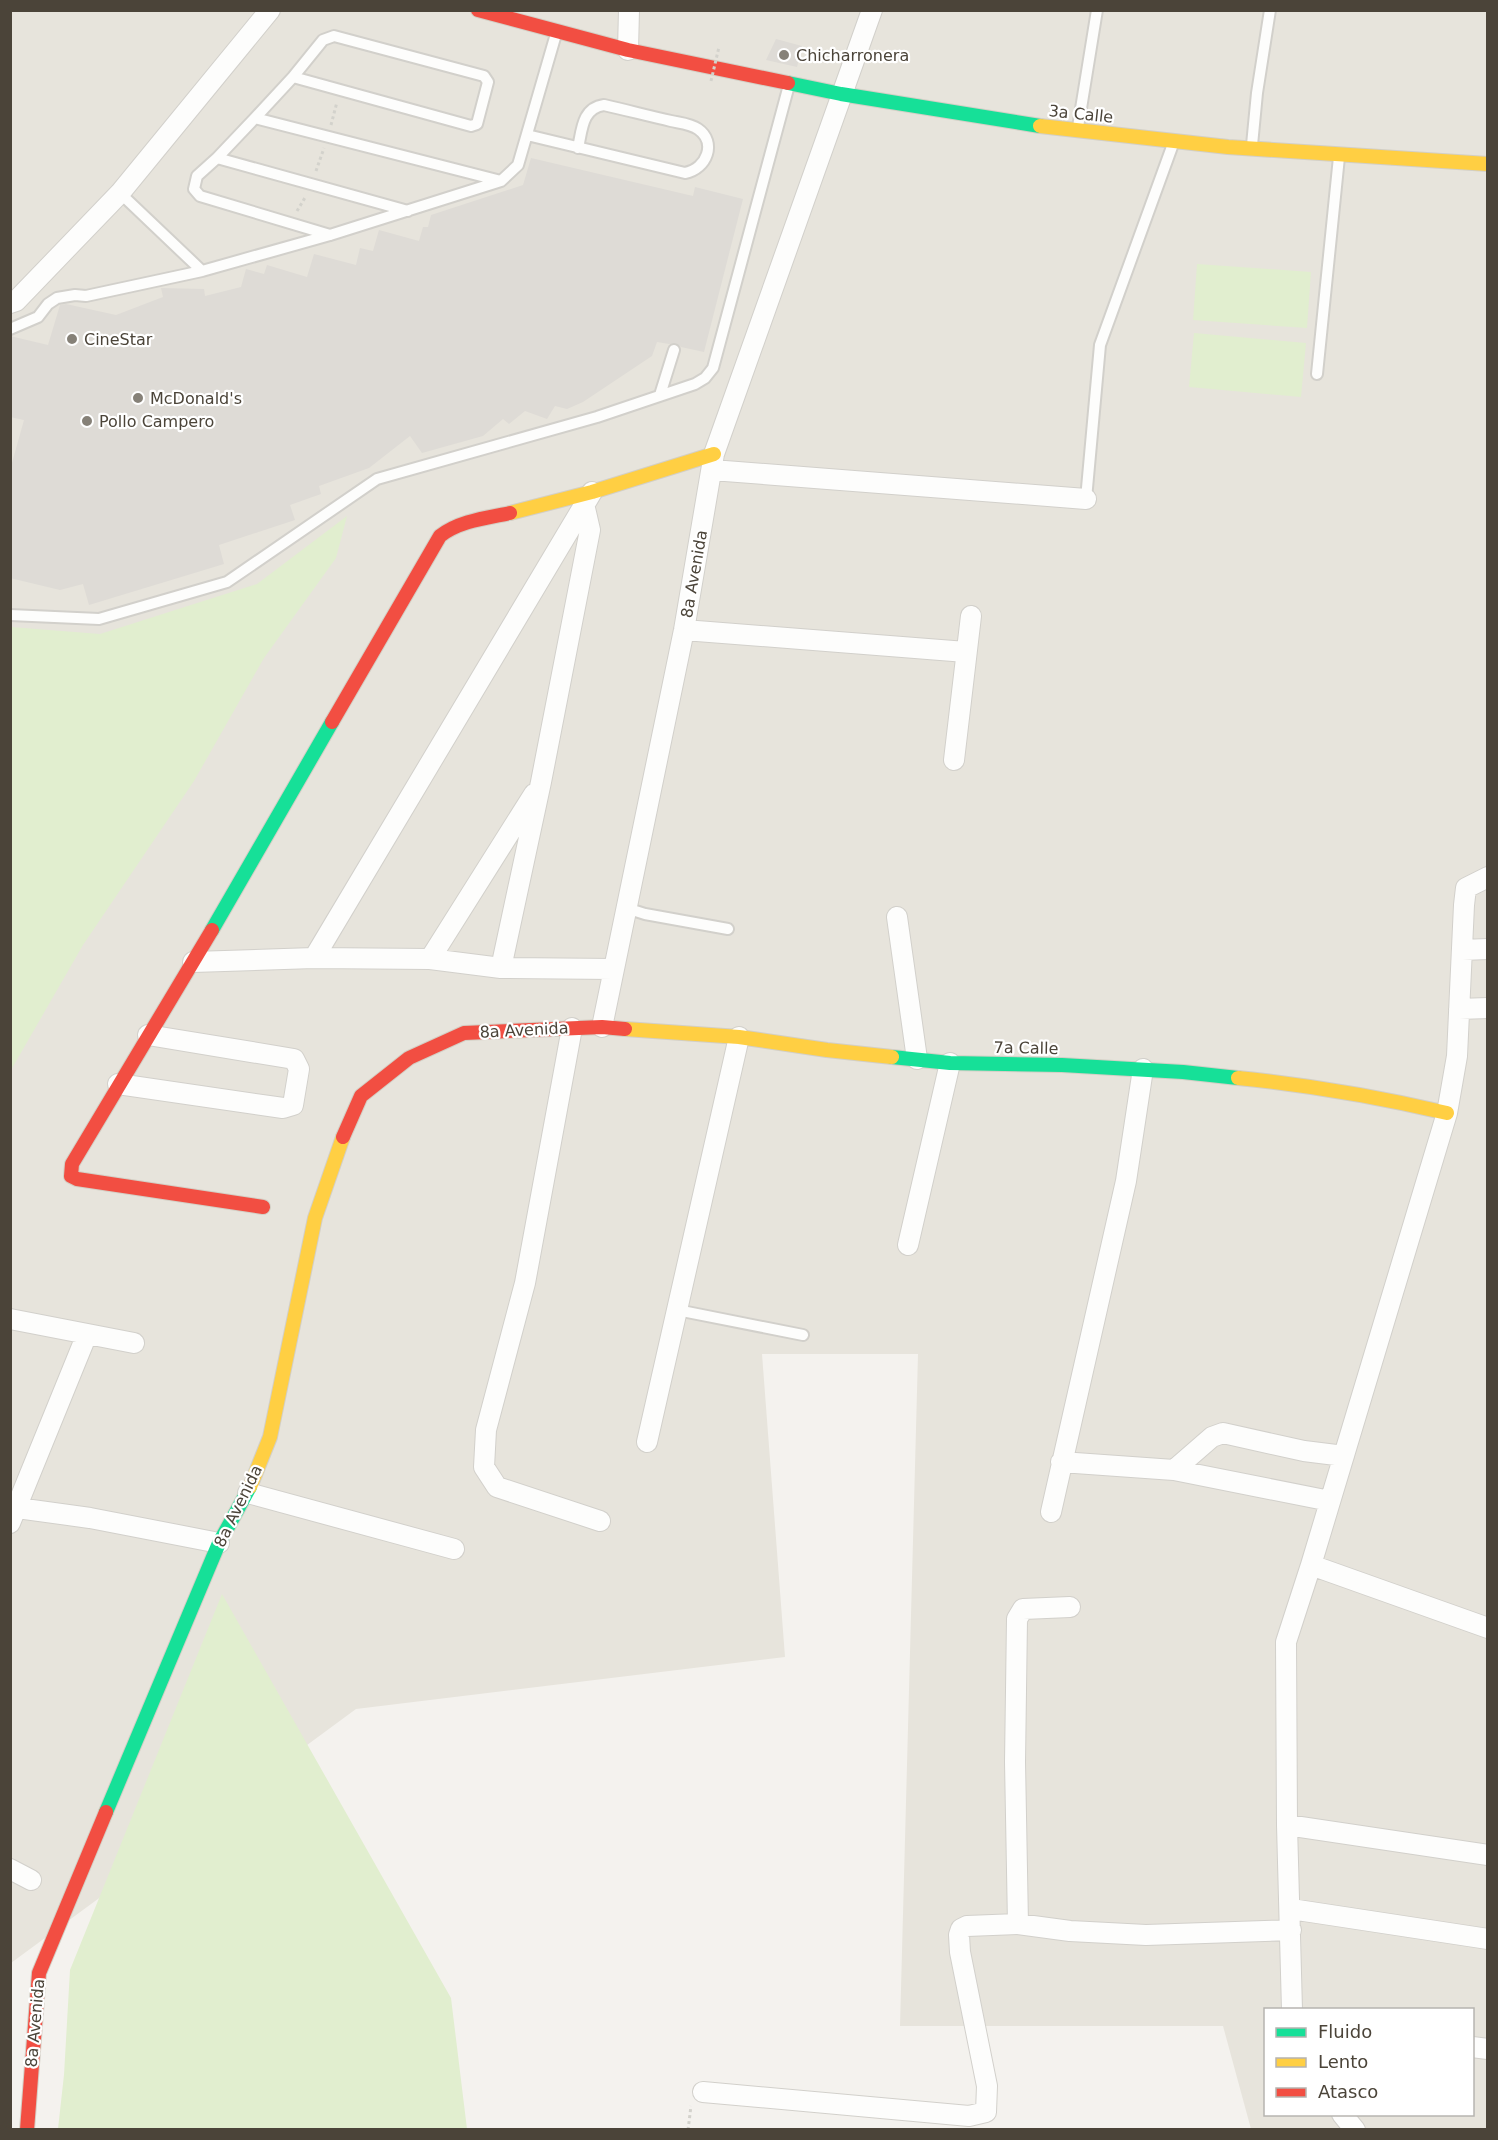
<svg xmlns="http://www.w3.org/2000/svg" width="1498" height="2140" font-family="'DejaVu Sans',sans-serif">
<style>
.residential{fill:#e7e4dc;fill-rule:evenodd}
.green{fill:#e1eecf}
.building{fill:#dedbd6}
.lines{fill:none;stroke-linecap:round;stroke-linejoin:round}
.lane-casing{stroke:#d2d0cb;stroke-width:14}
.street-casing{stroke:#d2d0cb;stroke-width:22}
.fast-casing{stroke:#d3cfc5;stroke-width:16}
.slow-casing{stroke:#d3cfc5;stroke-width:16}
.jam-casing{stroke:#d3cfc5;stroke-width:16}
.path{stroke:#d3d2cc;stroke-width:3;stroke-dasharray:3 3;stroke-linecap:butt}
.lane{stroke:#fdfdfc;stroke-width:10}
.street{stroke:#fdfdfc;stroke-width:20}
.fast{stroke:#16e098;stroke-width:14}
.slow{stroke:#ffcf43;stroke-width:14}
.jam{stroke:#f24e42;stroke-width:14}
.path-bridge{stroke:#d3d2cc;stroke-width:3;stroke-dasharray:3 3;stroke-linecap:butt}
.poi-dot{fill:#868178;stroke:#fff;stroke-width:2}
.labels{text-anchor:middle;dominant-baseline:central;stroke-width:4.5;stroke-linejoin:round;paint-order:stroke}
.poi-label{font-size:16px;fill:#4b4439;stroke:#fff;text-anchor:start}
.street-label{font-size:16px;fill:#4b4439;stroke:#fff}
</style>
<rect width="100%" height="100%" fill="#f4f2ee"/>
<path class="residential" d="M11 11H1487V2129H1251L1223 2026H900L918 1354H762L785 1657 356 1709 11 1963ZM1266 2010H1472V2114H1266Z"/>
<path class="green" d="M1197 264 1311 272 1307 328 1193 320Z
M1194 333 1306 343 1301 397 1189 387Z
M347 516 336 558 264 658 194 781 83 945 11 1070V627L100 634 257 584Z
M222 1594 451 1998 467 2129H58L64 2075 70 1970Z"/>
<path class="building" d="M776 39 802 46 797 67 766 60Z
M531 158 693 196 695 187 743 199 704 352 681 347 676 343 669 344 657 342 652 356 583 402 567 409 555 406 547 419 525 411 509 424 503 419 483 436 422 453 410 436 369 468 319 486 321 494 290 505 295 520 219 545 224 564 89 605 83 584 60 590 10 578V470L24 420 10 417V336L48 345 60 305 66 304 116 315 163 297 161 288 204 289 205 296 241 287 246 269 264 274 267 265 307 277 314 254 356 265 360 248 373 251 379 230 419 241 423 227H428L431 215 523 185Z"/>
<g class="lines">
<g class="lane-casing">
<path id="lane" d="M293 77 471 126 477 124 488 82 484 76 334 36 323 40 293 77 255 118 501 181
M255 118 217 158 408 211
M1078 127 1097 10
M527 135 685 173C707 169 717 142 698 129 691 124 680 123 671 121 649 116 626 110 604 105 582 108 582 130 578 148
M1252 145 1257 93 1270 10
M217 158 197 176 194 189 200 196 330 235
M120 193 202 271
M10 329 38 317 48 304 57 298 75 295 86 296 202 271 330 235 501 181 518 165 556 34
M1317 374 1339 157
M660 395 674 350
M1086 499 1100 345 1173 144
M10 615 99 619 227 582 377 479 597 417 695 384 705 378 713 368 789 85
M626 908 645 914 728 929
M677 1310 803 1335"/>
</g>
<g class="street-casing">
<path id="street" d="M628 50 629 10
M10 303 16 301 120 193 270 10
M712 470 1086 499
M684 630 966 652
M954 760 971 616
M897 917 917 1059
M1462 950 1488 949
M314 958 592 492
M430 959 534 794
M193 962 314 958 430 959 501 968 614 969
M501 968 541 782 590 530 584 504
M1459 1009 1488 1008
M602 1027 684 630 714 454 872 10
M572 1028 525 1283 486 1430 484 1467 497 1487 600 1521
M118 1084 283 1108 293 1105 299 1069 294 1059 148 1035
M908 1245 950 1063
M10 1319 134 1343
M647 1442 739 1037
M1061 1462 1174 1470 1330 1501
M1174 1470 1212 1437 1223 1433 1304 1451 1344 1456
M248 1493 454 1549
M10 1507 90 1518 219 1543
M1051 1512 1126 1181 1143 1069
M10 1523 87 1334
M1311 1565 1488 1628
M1287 1825 1488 1855
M10 1869 31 1880
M1291 1909 1488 1939
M1018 1924 1015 1762 1017 1619 1023 1609 1070 1607
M1292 2010 1287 1825 1286 1642 1311 1565 1447 1113 1457 1056 1464 905 1466 888 1488 877
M1472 2047 1488 2049
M703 2092 969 2116 986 2112 987 2086 960 1952 959 1935 961 1929 967 1926 1018 1924 1070 1931 1146 1935 1291 1930
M1342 2114 1355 2130"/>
</g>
<g class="fast-casing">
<path id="fast" d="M788 83 841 94 1040 126
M212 930 332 722
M892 1057 950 1063 1062 1065 1183 1072 1238 1078
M106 1812 219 1543 250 1487"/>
</g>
<g class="slow-casing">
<path id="slow" d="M1040 126 1228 147 1488 164
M510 513 592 492 714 454
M625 1029 739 1037 827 1050 892 1057
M1238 1078C1308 1085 1378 1097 1447 1113
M250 1487 270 1437 315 1218 343 1137"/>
</g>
<g class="jam-casing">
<path id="jam" d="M478 10 628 50 788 83
M332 722 440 536C459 521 486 518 510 513
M212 930 72 1164 71 1176 77 1179 263 1207
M343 1137 361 1096 409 1058 464 1033 602 1027 625 1029
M27 2130 39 1973 106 1812"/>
</g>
<path class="path" d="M331 125 337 102
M316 171 324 148
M297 211 306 196
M688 2130 691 2106"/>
<use href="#lane" class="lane"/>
<use href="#street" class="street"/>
<use href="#fast" class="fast"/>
<use href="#slow" class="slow"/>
<use href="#jam" class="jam"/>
<path class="path-bridge" d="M711 81 719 47"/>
</g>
<g class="poi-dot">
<circle cx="784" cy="55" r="6"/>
<circle cx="72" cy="339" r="6"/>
<circle cx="138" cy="398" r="6"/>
<circle cx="87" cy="421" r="6"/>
</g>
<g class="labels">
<g class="poi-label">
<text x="796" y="55">Chicharronera</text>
<text x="84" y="339">CineStar</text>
<text x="150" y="398">McDonald's</text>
<text x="99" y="421">Pollo Campero</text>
</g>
<g class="street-label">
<text transform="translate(1081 114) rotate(6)">3a Calle</text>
<text transform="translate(694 574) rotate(-80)">8a Avenida</text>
<text transform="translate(524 1030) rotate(-3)">8a Avenida</text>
<text transform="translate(1026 1048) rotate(1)">7a Calle</text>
<text transform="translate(238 1506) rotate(-64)">8a Avenida</text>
<text transform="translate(35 2023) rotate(-85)">8a Avenida</text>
</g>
</g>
<rect width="1498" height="2140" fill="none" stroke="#4b4439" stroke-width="24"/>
<rect x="1264" y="2008" width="210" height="108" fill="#ffffff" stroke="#b7b4b0" stroke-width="1.5"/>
<rect x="1276" y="2028" width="30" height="9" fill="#16e098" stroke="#b7b4b0" stroke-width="1.5"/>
<text x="1318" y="2038" font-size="18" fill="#4b4439">Fluido</text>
<rect x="1276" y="2058" width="30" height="9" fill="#ffcf43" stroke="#b7b4b0" stroke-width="1.5"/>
<text x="1318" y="2068" font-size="18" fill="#4b4439">Lento</text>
<rect x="1276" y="2088" width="30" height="9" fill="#f24e42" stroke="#b7b4b0" stroke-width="1.5"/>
<text x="1318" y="2098" font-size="18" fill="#4b4439">Atasco</text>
</svg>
